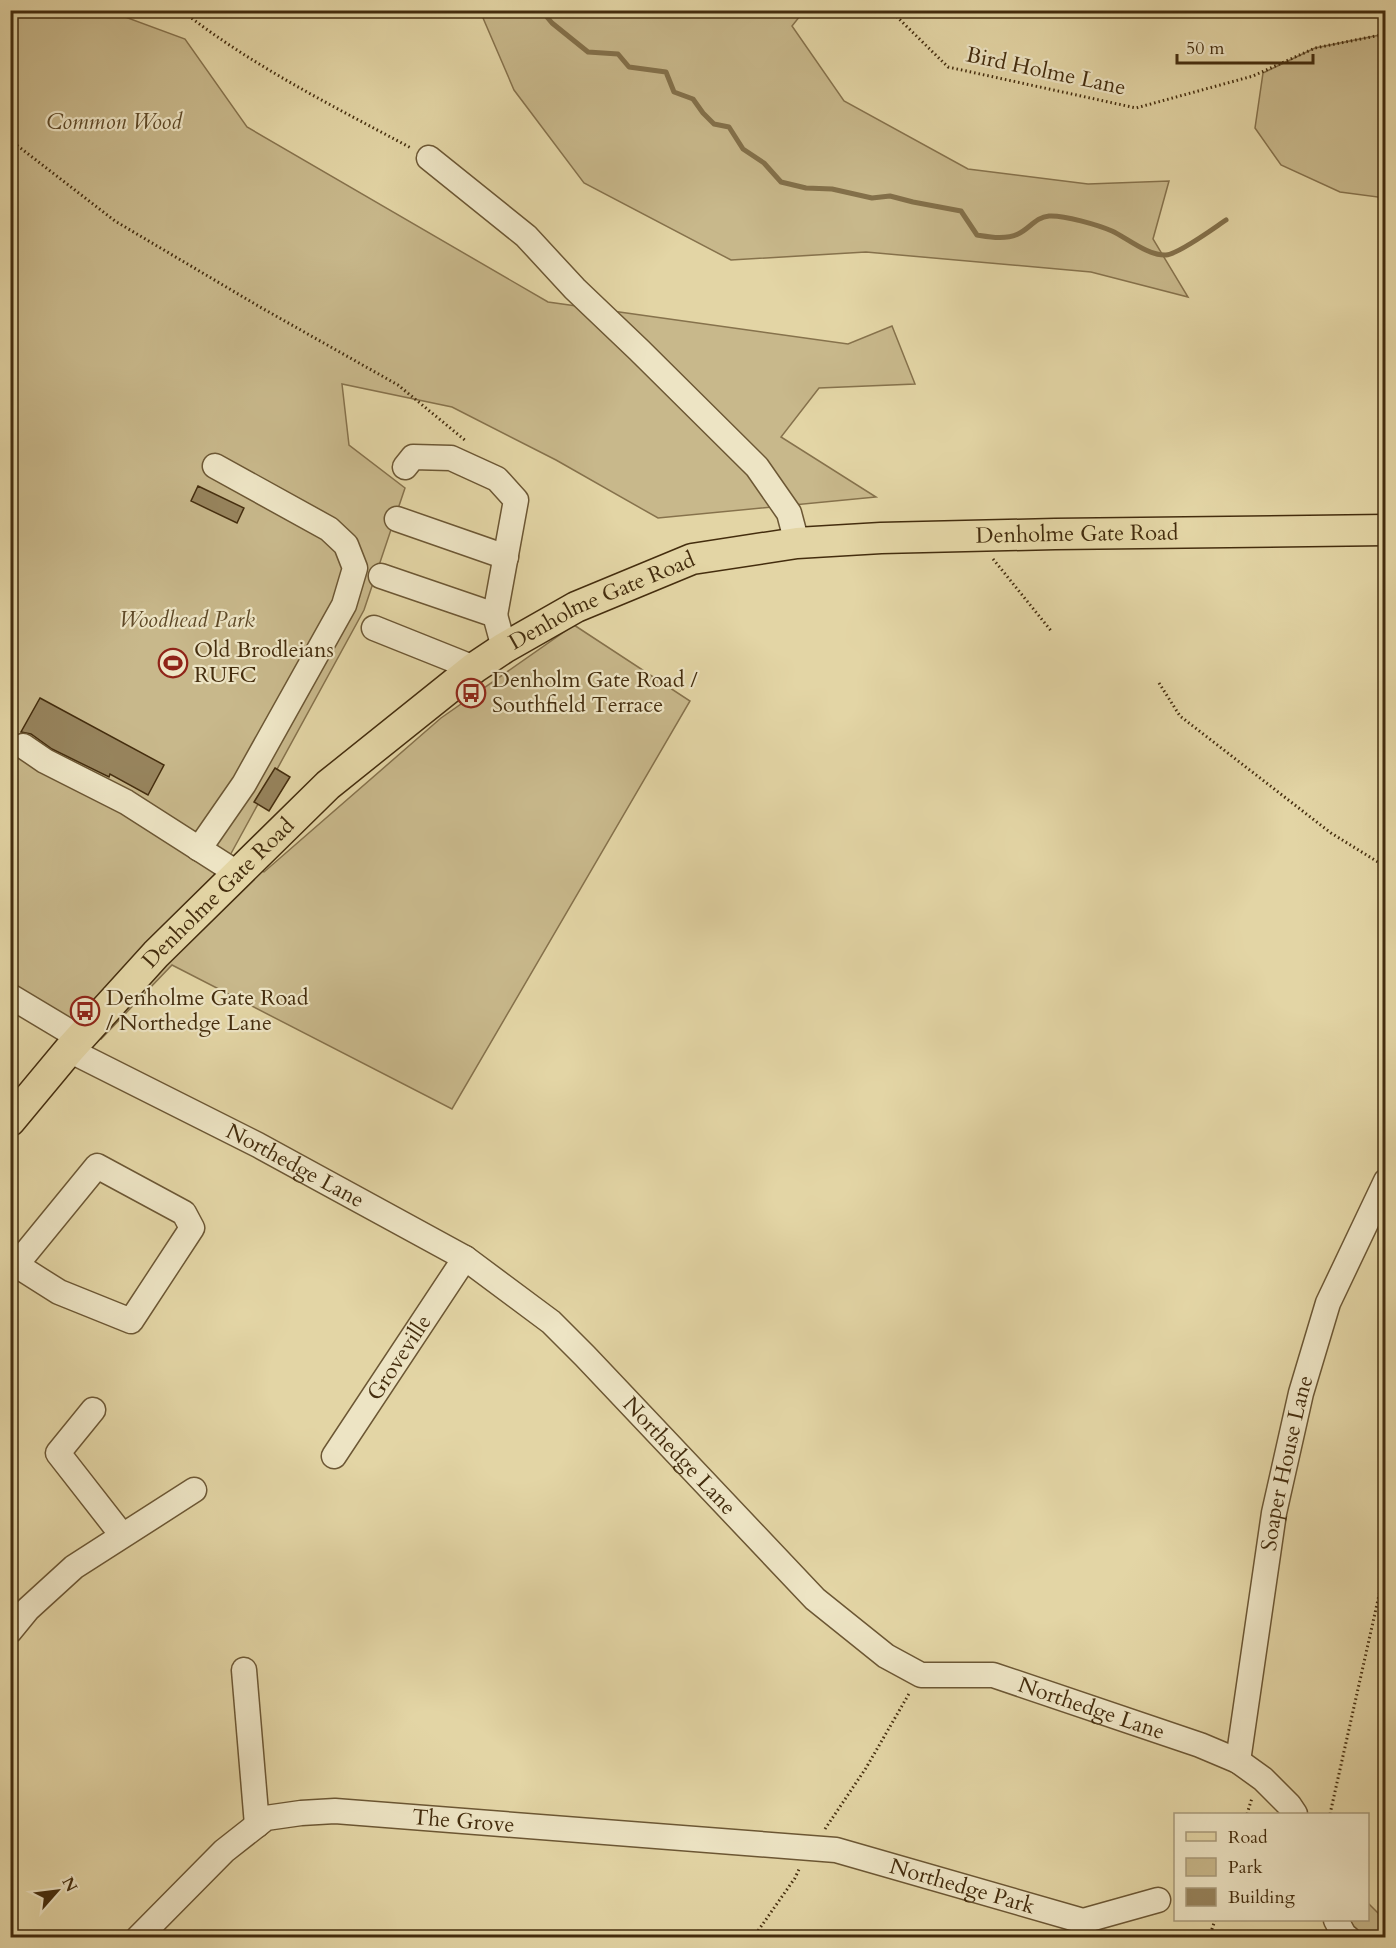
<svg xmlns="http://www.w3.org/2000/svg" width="1396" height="1948" font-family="Cardo,serif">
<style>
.green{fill:#c8b88b;stroke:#86724c;stroke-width:1.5}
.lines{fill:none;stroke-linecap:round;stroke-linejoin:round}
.stream{stroke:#83704a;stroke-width:5}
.building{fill:#97845d;stroke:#442d0e;stroke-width:1.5}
.minor-casing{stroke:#6c5734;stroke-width:27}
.major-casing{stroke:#442d0e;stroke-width:33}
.path{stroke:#442d0e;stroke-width:3;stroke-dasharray:1.5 3;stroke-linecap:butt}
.minor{stroke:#ede4c4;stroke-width:24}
.major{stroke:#e3d5a5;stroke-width:30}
.labels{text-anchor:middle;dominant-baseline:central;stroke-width:4.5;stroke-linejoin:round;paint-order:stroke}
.street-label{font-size:22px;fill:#442d0e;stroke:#ede4c4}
.park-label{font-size:22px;font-style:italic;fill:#5e4927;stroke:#ede4c4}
.poi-label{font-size:22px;fill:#442d0e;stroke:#ede4c4;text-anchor:start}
</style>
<rect width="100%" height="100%" fill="#e3d5a5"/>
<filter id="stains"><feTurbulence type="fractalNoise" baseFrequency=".00333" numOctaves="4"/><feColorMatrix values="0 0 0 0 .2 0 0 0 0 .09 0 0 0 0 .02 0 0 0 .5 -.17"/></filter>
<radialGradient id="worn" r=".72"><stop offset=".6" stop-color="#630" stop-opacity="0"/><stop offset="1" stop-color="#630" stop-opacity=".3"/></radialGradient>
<path class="green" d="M11 11H109L185 39 247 127 548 302 848 344 892 326 915 384 819 388 781 437 876 497 658 518 556 460 452 407 342 384 349 445 405 488 364 610 228 859 264 872 441 718 574 625 690 701 452 1109 172 965 101 1039 11 988Z
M480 11H804L792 26 844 101 968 169 1088 184 1169 181 1153 239 1188 297 1091 272 866 252 731 260 584 183 514 90Z
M1385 34V198L1340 192 1281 165 1255 128 1263 73 1315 48Z
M1368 1903 1385 1920V1937H1362L1349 1920H1368Z"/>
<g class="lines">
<path class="stream" d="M541 10 552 23 588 52 618 54 629 67 666 72 674 92 693 99 703 113 714 124 729 127 743 149 764 163 781 182 806 188 832 189 872 198 890 196 913 202 961 211 977 235C990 237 1005 240 1018 234 1029 229 1036 217 1049 216 1064 215 1098 225 1112 231 1127 238 1148 256 1166 255 1179 254 1214 228 1226 220"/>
</g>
<path class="building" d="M198 486 244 508 237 523 191 501Z
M40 698 164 765 148 795 110 774 109 777 52 749 31 734 21 732Z
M275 768 290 777 269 811 254 802Z"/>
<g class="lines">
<g class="minor-casing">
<g id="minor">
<path d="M429 158 526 236 575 289 639 350 757 467 789 513 797 543"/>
<path d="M405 467 413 457 451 458 497 479 516 500 495 615"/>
<path d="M397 519 506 557"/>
<path d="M381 576 495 615 504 648"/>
<path d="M374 628 474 668"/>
<path d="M23 746 45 761 126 802 237 873"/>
<path d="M199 849 244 784 344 605 355 568 346 545 329 529 215 466"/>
<path d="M10 996 80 1038"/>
<path id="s1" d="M69 1050 258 1145 465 1258 551 1322 585 1356 815 1599 886 1656 921 1675H993L1200 1745 1238 1761 1263 1779 1289 1805 1295 1814"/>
<path d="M10 1261 59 1292 131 1321 192 1228 184 1213 97 1166 16 1265"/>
<path d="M93 1410 58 1453 122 1535"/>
<path id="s2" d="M334 1456 465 1258"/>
<path d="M10 1631 28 1609 74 1567 194 1490"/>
<path d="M244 1670 257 1825"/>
<path id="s3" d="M1238 1761 1274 1513 1301 1393 1328 1303 1386 1181"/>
<path d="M1336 1920 1344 1935 1348 1938"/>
<path id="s4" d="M138 1938 224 1851 266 1818 301 1813 335 1811 836 1850 1083 1921 1158 1900"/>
</g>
</g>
<g class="major-casing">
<g id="major">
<path id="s5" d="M10 1121 69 1050 156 954 328 785 474 668 504 648 576 607 692 559 797 543 881 538 1055 534 1386 530"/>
</g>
</g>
<path class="path" d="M181 10C252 66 333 106 411 148
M890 10 948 67 1136 108 1253 76 1315 48 1386 34
M10 140 115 221 260 307 398 385 466 441
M993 559 1052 632
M1159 683 1180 716 1331 833 1386 867
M1247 1814 1252 1798
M1330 1814 1386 1564
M825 1829 866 1768 910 1692
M753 1938 795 1878 800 1867
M1209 1938 1215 1920"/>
<use href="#minor" class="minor"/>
<use href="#major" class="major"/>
</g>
<defs>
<g id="stadium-ring" transform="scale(1.5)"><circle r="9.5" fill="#ede4c4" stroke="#8f2418" stroke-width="1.5"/><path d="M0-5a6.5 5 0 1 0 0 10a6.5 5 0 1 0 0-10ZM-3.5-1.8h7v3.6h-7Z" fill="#8f2418"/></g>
<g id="bus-ring" transform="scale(1.5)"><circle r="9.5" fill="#ede4c4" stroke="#8f2418" stroke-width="1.5"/><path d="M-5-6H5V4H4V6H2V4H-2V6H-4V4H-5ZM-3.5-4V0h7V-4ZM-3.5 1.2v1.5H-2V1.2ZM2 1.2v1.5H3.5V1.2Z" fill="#8f2418"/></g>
</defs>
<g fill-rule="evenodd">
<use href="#stadium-ring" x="173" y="663"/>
<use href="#bus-ring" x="471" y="693"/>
<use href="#bus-ring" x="85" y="1011"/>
</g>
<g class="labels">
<g class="street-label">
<text transform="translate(1046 71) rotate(12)">Bird Holme Lane</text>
<text stroke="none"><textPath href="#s5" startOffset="1281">Denholme Gate Road</textPath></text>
<text stroke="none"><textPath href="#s5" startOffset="795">Denholme Gate Road</textPath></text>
<text stroke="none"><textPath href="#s5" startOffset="309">Denholme Gate Road</textPath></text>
<text stroke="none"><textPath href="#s1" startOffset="254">Northedge Lane</textPath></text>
<text stroke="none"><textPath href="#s2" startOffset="118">Groveville</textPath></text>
<text stroke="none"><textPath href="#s1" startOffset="740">Northedge Lane</textPath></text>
<text stroke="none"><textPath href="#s3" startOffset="302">Soaper House Lane</textPath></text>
<text stroke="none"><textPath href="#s1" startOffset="1244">Northedge Lane</textPath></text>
<text stroke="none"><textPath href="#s4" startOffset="374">The Grove</textPath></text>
<text stroke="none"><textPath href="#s4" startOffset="879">Northedge Park</textPath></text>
</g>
<g class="park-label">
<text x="114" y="122">Common Wood</text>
<text x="187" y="620">Woodhead Park</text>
</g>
<g class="poi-label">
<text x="194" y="650">Old Brodleians<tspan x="194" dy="25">RUFC</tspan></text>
<text x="492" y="680">Denholm Gate Road /<tspan x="492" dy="25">Southfield Terrace</tspan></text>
<text x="106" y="998">Denholme Gate Road<tspan x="106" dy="25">/ Northedge Lane</tspan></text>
</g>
</g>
<rect width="1396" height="1948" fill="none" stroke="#e3d5a5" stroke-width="36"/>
<rect x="12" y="12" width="1372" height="1924" fill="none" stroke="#442d0e" stroke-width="3"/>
<rect x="18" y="18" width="1360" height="1912" fill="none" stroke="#442d0e" stroke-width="1.5"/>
<rect x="1174" y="1813" width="195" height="108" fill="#ede4c4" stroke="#a99b7b" stroke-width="1.5"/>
<rect x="1186" y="1832" width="30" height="9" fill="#e3d5a5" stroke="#a99b7b" stroke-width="1.5"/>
<text x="1228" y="1843" font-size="18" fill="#442d0e">Road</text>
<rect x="1186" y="1858" width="30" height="18" fill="#c8b88b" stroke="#a99b7b" stroke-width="1.5"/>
<text x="1228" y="1873" font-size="18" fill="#442d0e">Park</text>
<rect x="1186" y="1888" width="30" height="18" fill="#97845d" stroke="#a99b7b" stroke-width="1.5"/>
<text x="1228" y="1903" font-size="18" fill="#442d0e">Building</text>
<g transform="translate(57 1891) rotate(62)" stroke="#ede4c4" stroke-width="4.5" paint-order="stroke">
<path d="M0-4.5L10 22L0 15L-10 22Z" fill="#442d0e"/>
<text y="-9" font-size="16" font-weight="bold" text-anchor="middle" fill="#442d0e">N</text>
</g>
<path d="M1177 54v9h136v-9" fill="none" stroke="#442d0e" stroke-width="3"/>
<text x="1186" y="54" font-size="18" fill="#442d0e" stroke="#ede4c4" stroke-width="4.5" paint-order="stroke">50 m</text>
<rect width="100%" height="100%" filter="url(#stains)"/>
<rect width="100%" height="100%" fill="url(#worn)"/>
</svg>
